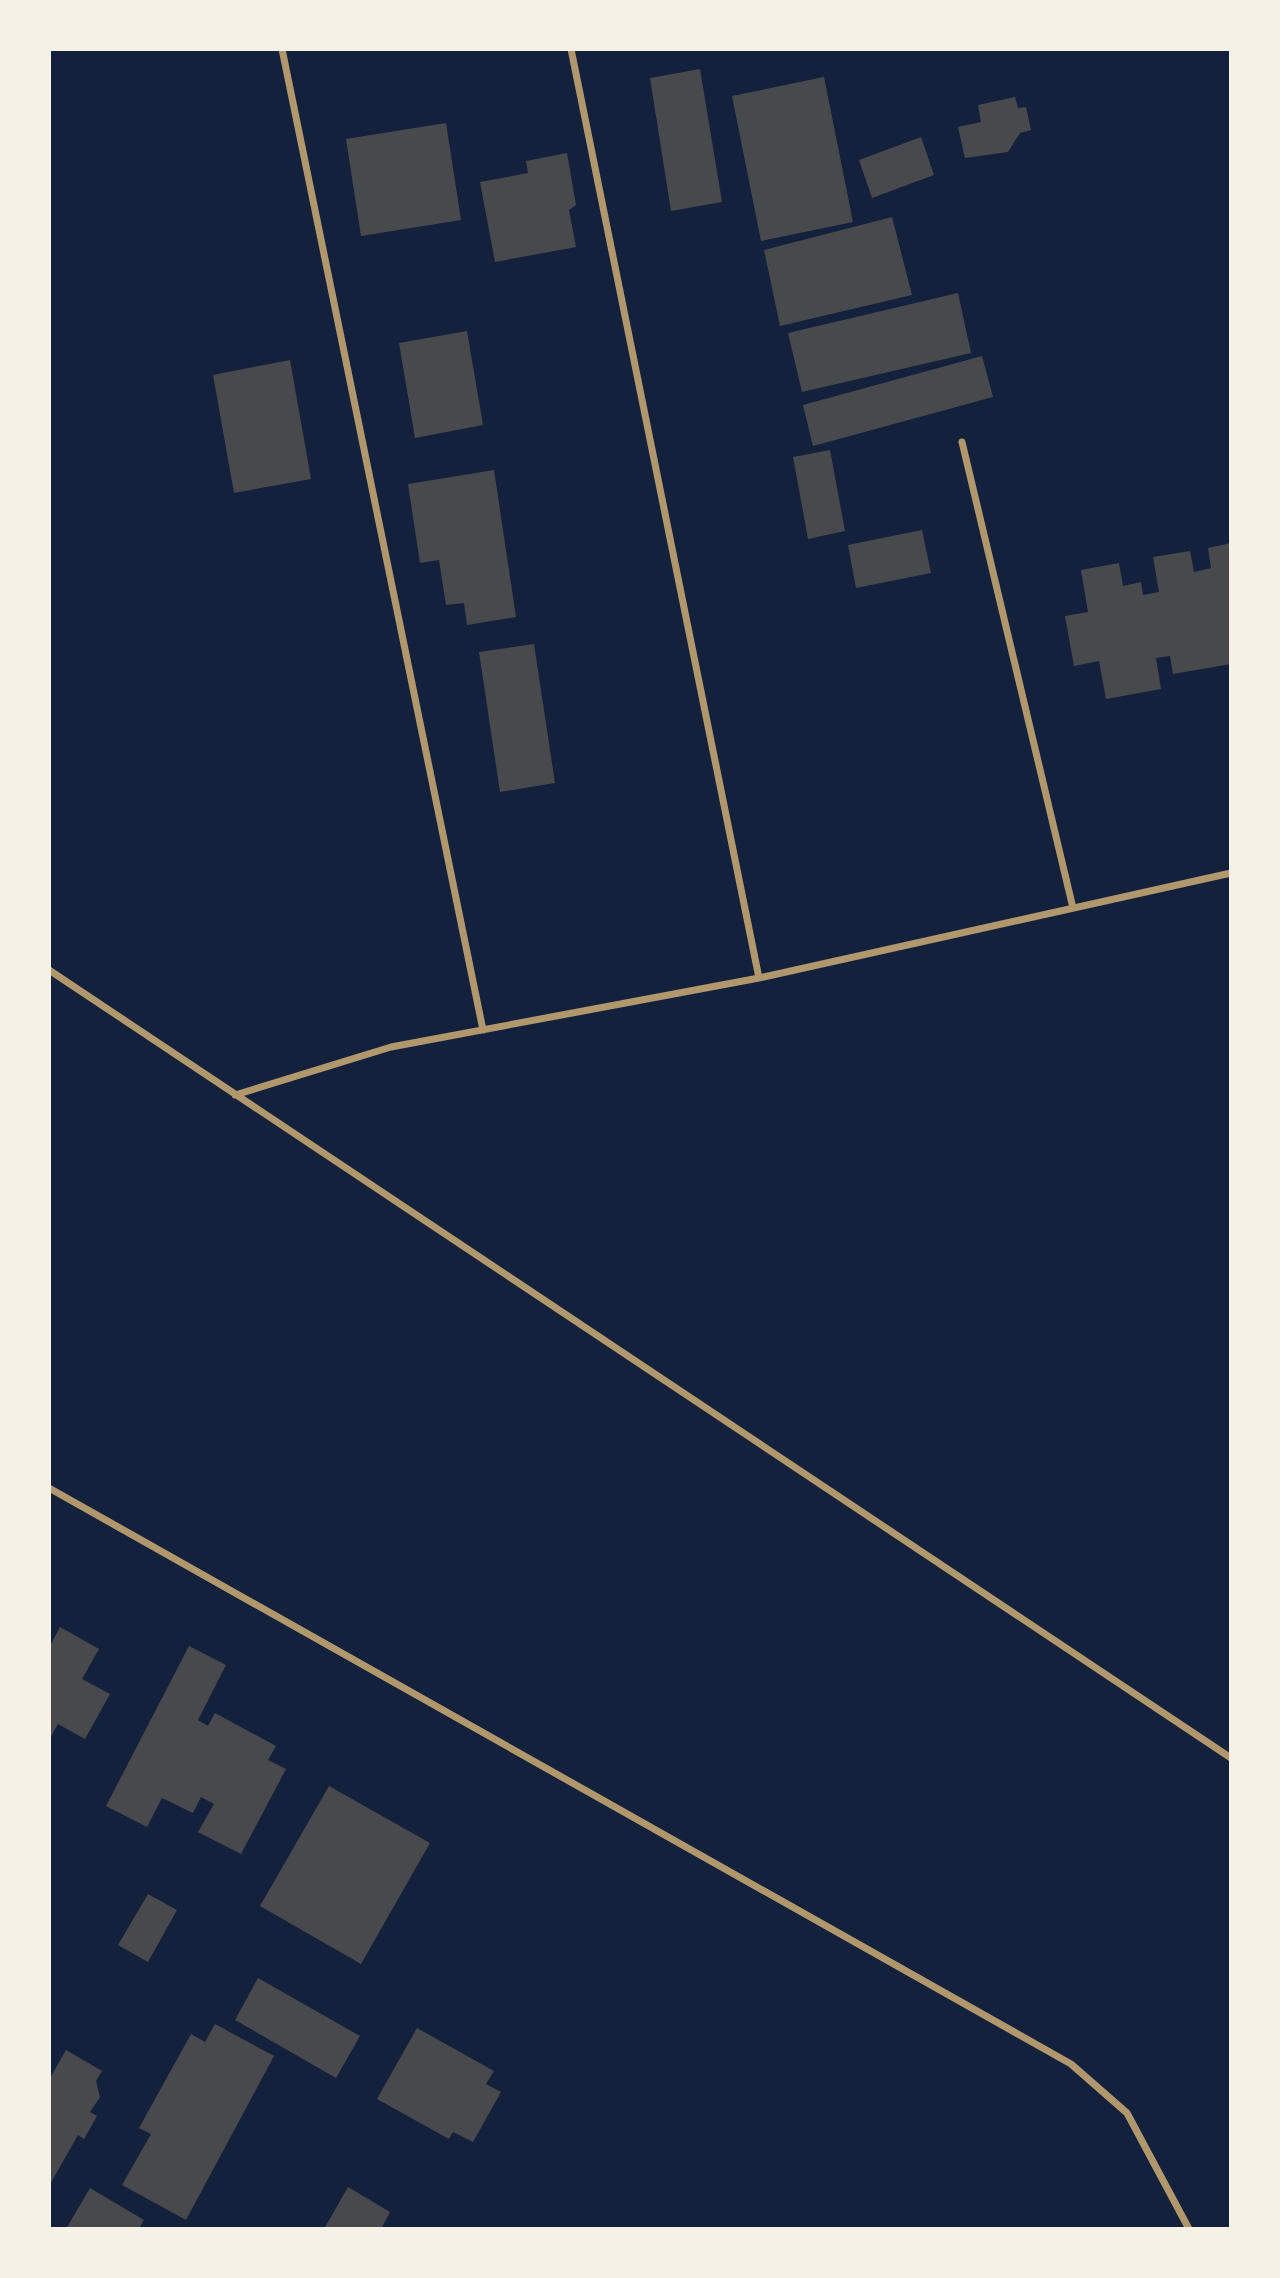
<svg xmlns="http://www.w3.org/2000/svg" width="1280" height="2278" font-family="Signika,sans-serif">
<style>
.building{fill:#48494c}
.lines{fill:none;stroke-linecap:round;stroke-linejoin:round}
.minor{stroke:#b1986c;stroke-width:7}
</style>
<rect width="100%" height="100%" fill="#14213d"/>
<path class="building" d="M700 69 722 202 671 211 650 78Z
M824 77 853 222 761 241 732 96Z
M1015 97 1018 108 1026 107 1031 130 1020 133 1008 152 965 158 958 127 981 122 978 105Z
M446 123 461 220 361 236 346 139Z
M921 137 934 175 872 198 859 160Z
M567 153 576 205 569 210 576 247 495 262 480 182 528 173 526 161Z
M892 217 912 295 780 326 764 250Z
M958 293 971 353 802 392 788 333Z
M467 331 483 425 415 438 399 343Z
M982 356 993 397 813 446 803 405Z
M290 360 311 479 234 493 213 375Z
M830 450 845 531 808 539 793 457Z
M494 470 516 617 467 625 464 603 446 605 439 560 420 563 408 484Z
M922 530 931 573 856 588 848 545Z
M1231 543V664L1173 674 1170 656 1156 658 1161 689 1106 699 1099 661 1074 666 1065 616 1088 612 1081 570 1119 563 1123 586 1141 582 1143 595 1159 592 1153 557 1190 551 1194 572 1211 568 1208 548Z
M534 644 555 783 500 792 479 652Z
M60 1627 99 1649 82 1679 110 1694 85 1739 58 1724 49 1740V1648Z
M189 1646 226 1665 198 1720 208 1726 215 1713 276 1746 268 1760 286 1769 241 1854 198 1832 214 1804 201 1797 193 1813 162 1798 147 1827 106 1806Z
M329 1786 430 1843 361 1964 260 1906Z
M148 1894 177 1910 148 1962 118 1945Z
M258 1978 360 2036 336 2078 235 2020Z
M215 2024 274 2056 186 2220 122 2185 151 2134 139 2128 191 2034 205 2042Z
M417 2028 494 2071 486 2084 501 2092 473 2142 453 2132 449 2139 377 2099Z
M66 2050 102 2071 96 2081 100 2097 90 2112 97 2116 84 2139 78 2135 49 2186V2080Z
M348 2187 390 2212 381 2229H324Z
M90 2188 144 2220 139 2229H66Z"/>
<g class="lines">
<path class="minor" d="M282 49 483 1030
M571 49 759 978
M962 442 1073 908
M49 970 1231 1758
M235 1095 391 1047 759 978 1231 873
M49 1488 1071 2064 1127 2113 1189 2229"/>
</g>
<rect width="1280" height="2278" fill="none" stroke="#f6f1e7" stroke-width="102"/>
</svg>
